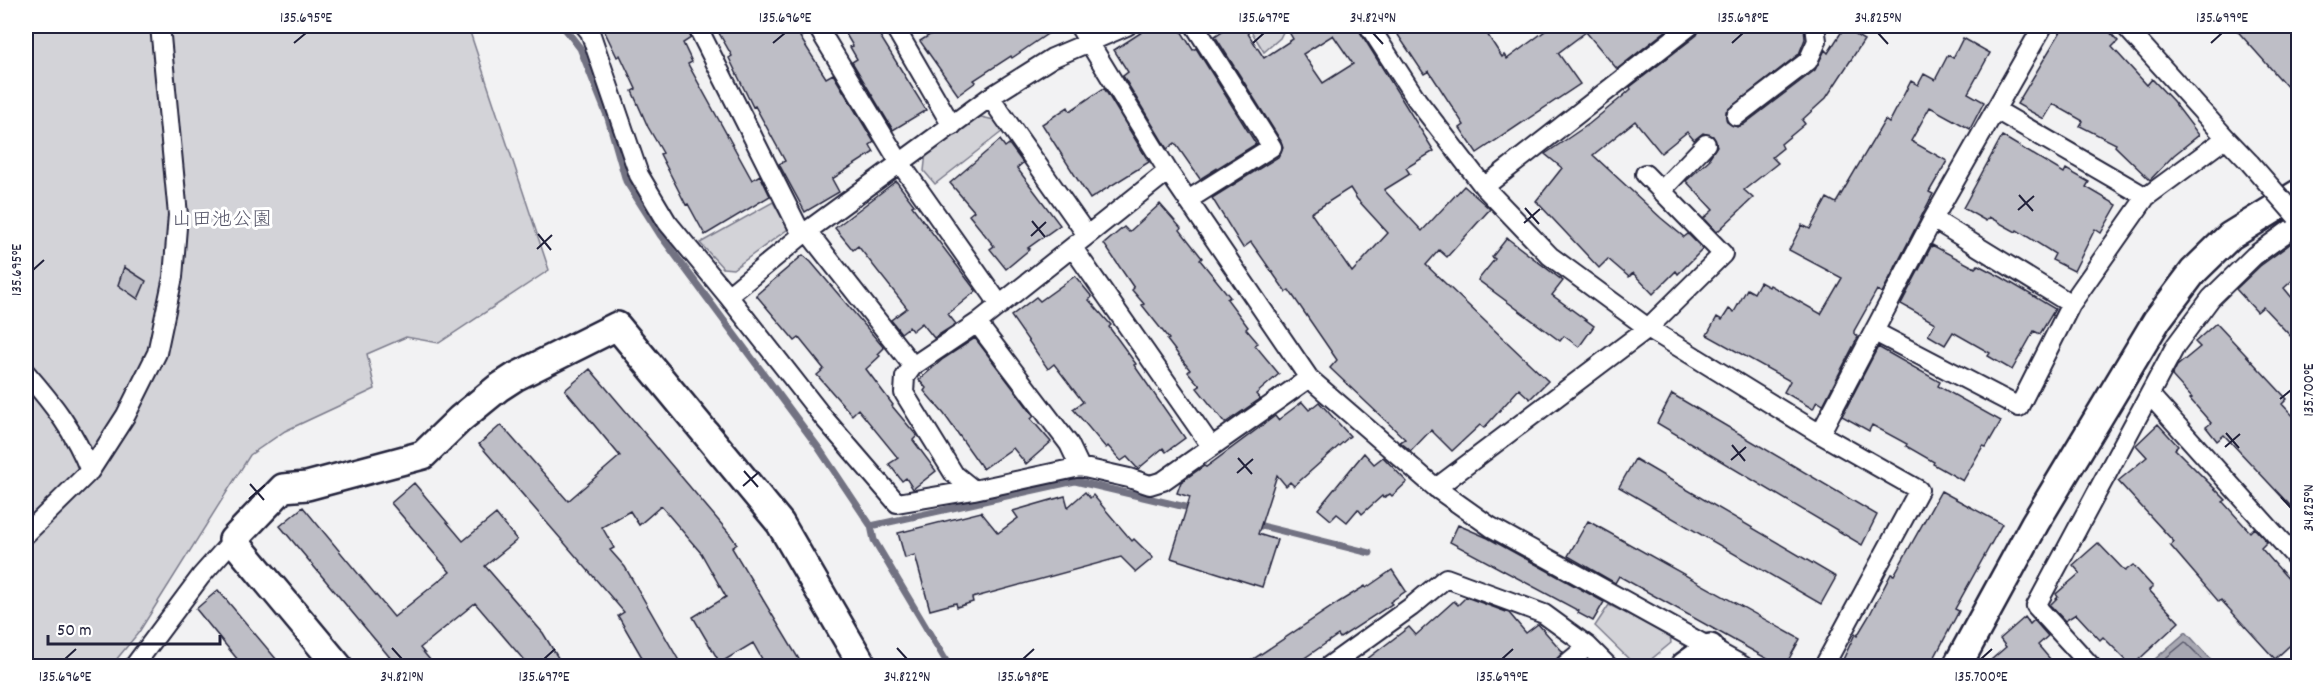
<svg xmlns="http://www.w3.org/2000/svg" width="2324" height="692" font-family="Dekko,'Klee One',sans-serif">
<style>
.green{fill:#d3d3d8;stroke:#7a7a8a;stroke-width:1.5}
.water{fill:#a8a8b2;stroke:#727282;stroke-width:1.5}
.lines{fill:none;stroke-linecap:round;stroke-linejoin:round}
.shore{stroke:#58586b;stroke-width:1.5}
.stream{stroke:#727282;stroke-width:7}
.building{fill:#bebec6;stroke:#22223b;stroke-width:1.5;fill-rule:evenodd}
.street-casing{stroke:#22223b;stroke-width:22}
.secondary-casing{stroke:#22223b;stroke-width:32}
.street{stroke:#fff;stroke-width:18}
.secondary{stroke:#fff;stroke-width:27}
.street-bridge-casing{stroke:#22223b;stroke-width:22;stroke-linecap:butt}
.street-bridge{stroke:#fff;stroke-width:18}
.ticks{fill:none;stroke:#22223b;stroke-width:2}
.labels{text-anchor:middle;dominant-baseline:central;stroke-width:6;stroke-linejoin:round;paint-order:stroke}
.park-label{font-size:20px;fill:#57576a;stroke:#fff}
.neatline{fill:none;stroke:#22223b;stroke-width:2}
.ticks-label{font-size:15px;text-anchor:middle;fill:#22223b}
</style>
<rect width="100%" height="100%" fill="#f2f2f3"/>
<filter id="ink" filterUnits="userSpaceOnUse"><feTurbulence type="fractalNoise" baseFrequency=".0167" numOctaves="2"/><feDisplacementMap in="SourceGraphic" scale="12" xChannelSelector="R" yChannelSelector="G"/><feConvolveMatrix kernelMatrix="1 2 1 2 8 2 1 2 1" color-interpolation-filters="sRGB"/></filter>
<g filter="url(#ink)">
<path class="green" d="M26 26H468L549 270 439 343 406 337 367 354 375 389 285 431 250 455 139 632 111 666H26Z
M1248 26H1286L1280 38 1264 52Z
M977 116 994 120 1003 131 935 184 924 171 926 153Z
M773 202 788 229 733 269 723 268 700 243Z
M1609 605 1670 634 1671 643 1643 666H1636L1595 626Z"/>
<path class="water" d="M2186 632 2217 666H2147Z"/>
<g class="lines">
<path class="shore" d="M2156 666 2185 642 2209 666"/>
<path class="stream" d="M563 26 580 48 608 118 626 181 661 236 818 447 871 526 874 540 949 666
M1254 524 1370 553
M871 526 1075 481 1194 509"/>
</g>
<path class="building" d="M602 26H686L691 38 683 43 692 62 688 64 752 180 760 175 770 196 705 235 688 204 686 205 660 154 663 153 648 127 632 91 636 89 620 55 617 57Z
M715 26H806L808 33 800 37 826 78 833 74 874 142 870 145 874 152 832 179 839 192 805 212 779 164 785 161 755 106 753 107 729 58 732 56Z
M841 26H874L926 110 893 130 852 62 857 59 850 47 853 46Z
M944 26H1059L1012 58 1011 56 974 80 976 82 958 95 920 41Z
M1138 26H1178L1193 50 1196 48 1256 144 1200 179 1175 143 1167 149 1123 76 1128 72 1114 50 1142 32Z
M1230 26H1243L1264 58 1293 39 1289 32 1298 26H1358L1360 32 1434 151 1406 168 1410 174 1384 190 1422 231 1464 186 1490 209 1447 257 1439 250 1426 265 1548 381 1530 399 1519 389 1484 428 1480 425 1452 451 1431 430 1411 451 1400 442 1405 439 1330 368 1337 360 1289 290 1286 292 1251 242 1243 248 1212 198 1278 157 1283 147 1281 141 1215 36ZM1333 35 1353 64 1323 83 1303 54ZM1350 188 1357 199 1388 233 1352 272 1311 213Z
M1392 26H1482L1502 57 1504 55 1507 59 1552 26H1672L1617 69 1586 32 1558 53 1580 84 1477 153 1460 128 1464 125 1429 71 1424 74Z
M1701 26H1804L1805 39 1799 54 1726 111 1727 122 1737 127 1743 125 1815 70 1825 50 1828 53 1844 28 1864 40 1826 98 1802 120 1805 124 1781 144 1783 148 1772 157 1778 163 1744 190 1753 198 1717 232 1704 218 1713 210 1686 181 1710 159 1709 158 1717 146 1713 136 1703 133 1694 140 1687 132 1661 153 1635 121 1593 155 1661 218 1684 237 1688 234 1703 249 1678 274 1676 271 1653 294 1633 273 1629 277 1608 259 1599 268 1536 201 1562 168 1545 154 1589 124 1622 97 1631 89 1630 87 1697 35Z
M2064 26H2104L2118 41 2112 47 2147 85 2152 79 2173 101 2199 135 2174 155 2150 180 2115 146 2116 144 2080 126 2083 121 2053 104 2044 119 2017 104Z
M2233 26H2298V99Z
M1963 38 1990 53 1968 93 1984 102 1970 129 1930 107 1911 141 1947 161 1929 192 1933 194 1882 293 1877 290 1854 331V334L1858 337 1823 405 1817 401 1813 409 1784 392 1790 381 1707 335 1717 317 1722 320 1729 309 1734 312 1747 289 1754 293 1760 282 1769 287 1770 285 1821 314 1842 278 1789 250 1802 225 1810 229 1827 198 1836 203 1885 120 1889 123 1911 81 1918 85 1924 74 1935 80 1948 55 1953 58Z
M1104 88 1149 162 1090 199 1042 124 1068 107 1070 111Z
M2002 136 2064 173 2066 169 2089 182 2086 187 2117 205 2101 233 2095 229 2074 271 2052 260 2055 254 2017 230 2016 232 1989 217 1986 221 1963 208Z
M1000 140 1005 147 1009 144 1023 163 1017 168 1060 225 1028 248 1030 249 1006 269 990 249 994 246 969 215 974 211 950 183Z
M896 181 914 205 912 206 976 291 948 314 956 324 934 338 922 323 912 331 909 327 901 333 891 320 907 308 858 246 853 250 835 228Z
M1160 204 1181 228 1180 230 1202 258 1200 260 1230 297 1227 299 1248 327 1246 329 1258 343 1255 345 1279 374 1256 394 1260 399 1225 423 1197 388 1200 386 1188 372 1190 370 1167 340 1169 339 1142 305 1144 304 1132 290 1134 288 1104 244 1124 227 1129 232Z
M1507 238 1563 281 1552 295 1594 326 1579 347 1564 336 1560 341 1478 280 1495 259 1492 257Z
M2298 238V275L2284 288 2298 305V344L2263 307 2257 312 2236 289 2260 266Z
M1932 245 1975 268 1978 265 2001 277 2055 309 2040 334 2034 331 2012 370 1988 356 1990 353 1953 332 1945 345 1928 335 1935 323 1901 304Z
M803 255 811 262 884 348 878 354 880 356 866 369 893 405 892 406 917 436 913 440 936 471 913 489 906 478 902 481 889 464 898 458 858 409 852 415 817 375 824 369 799 338 795 341 756 295Z
M124 267 146 281 138 299 118 285Z
M1075 276 1092 297 1089 300 1111 325 1109 327 1136 364 1134 365 1185 438 1166 452 1163 448 1138 469 1127 457 1121 461 1108 446 1106 448 1073 409 1083 402 1054 364 1048 369 1011 316 1036 297 1040 301Z
M2216 323 2287 399 2282 404 2298 421V514L2224 435 2217 441 2206 427 2211 423 2190 399 2192 398 2172 376 2177 366 2200 347 2195 342Z
M975 338 1034 416 1031 419 1051 442 1026 464 1013 448 983 469 944 414 924 391 926 388 919 380 943 359Z
M1878 347 1940 382 1938 386 2001 421 1986 447 1983 446 1963 481 1933 464 1934 462 1906 446 1907 444 1872 425 1869 431 1842 416Z
M590 369 729 533 737 544 732 548 803 666H766L753 643 720 663 693 617 726 597 701 553 661 506 639 525 630 511 602 527 614 548 610 550 625 567 682 666H647L618 616 624 612 479 444 501 425 568 501 620 456 565 390Z
M1672 394 1877 515 1862 545 1657 423Z
M1302 402 1309 410 1319 402 1350 436 1294 486 1290 482 1286 486 1277 475 1258 534 1277 540 1262 587 1171 558 1190 497 1177 493 1181 482 1204 466 1206 467 1275 416 1278 420Z
M2158 424 2178 446 2175 449 2226 500 2223 502 2250 532 2254 528 2267 542 2261 548 2298 590V638L2275 659 2221 600 2219 602 2170 545 2174 542 2118 481 2147 457 2136 445Z
M1364 453 1374 464 1383 457 1407 482 1392 496 1390 494 1383 498 1382 496 1362 514 1358 509 1347 522 1337 514 1331 520 1318 509Z
M1635 459 1836 577 1821 604 1619 487Z
M414 483 463 541 496 514 517 540 485 566 543 633 563 666H529L475 603 420 648 435 666H397L280 526 303 507 394 617 450 572 391 503Z
M1941 491 2002 524 1955 609 1959 611 1930 666H1840L1855 634 1857 636 1869 616 1891 574 1894 575Z
M1085 492 1090 498 1093 495 1132 541 1134 539 1153 558 1136 572 1121 557 972 598 973 602 957 607 956 603 930 610 915 555 905 558 898 533 981 512 998 533 1018 518 1013 511 1065 496 1068 507Z
M1588 521 1800 639 1785 666H1780L1619 576 1615 583 1568 556Z
M1458 525 1488 538 1604 602 1593 621 1578 613 1579 611 1450 542Z
M2098 543 2125 571 2133 565 2153 587 2149 590 2179 622 2132 666 2103 637 2100 640 2076 614 2065 621 2050 605 2058 597 2056 594 2080 573 2073 565Z
M1392 570 1406 591 1390 602 1392 604 1340 638 1338 635 1293 666H1243L1339 602 1365 586 1366 588Z
M218 590 282 666H243L196 609Z
M1466 597 1509 613 1526 633 1538 624 1563 652 1554 662 1553 666H1358L1409 627 1416 635 1454 601 1458 605Z
M2025 617 2030 624 2034 620 2048 636 2038 645 2056 666H1984L2006 647 2000 639Z"/>
<g class="lines">
<g class="street-casing">
<path id="street" d="M585 26 590 32 639 175 667 222 728 296 823 417 897 503 974 490 1080 467 1129 478 1150 485 1163 481 1309 378
M697 26 802 235
M817 26 900 163 1000 305
M894 26 952 126
M1079 26 1168 171 1309 378 1436 488 1491 527 1743 666
M1369 26 1417 100 1484 187 1550 256 1648 328 1820 434 1919 490 1824 666
M990 97 1087 235
M1996 110 2146 197
M1736 116 1808 61 1817 41 1815 26
M2226 138 2250 163
M1484 187 1690 26
M1661 191 1706 144
M1188 200 1272 147 1195 26
M1933 219 2071 304
M807 231 913 366
M1073 248 1211 446
M728 296 807 231 990 97 1052 58 1127 26
M977 323 1069 444 1080 467
M1875 332 2019 407 2071 304 2146 197 2226 138 2125 26
M26 373C53 404 75 432 90 471
M2150 395 2298 560
M1820 434 1933 219 2043 26
M1436 488 1648 328 1723 254 1645 174
M974 490 954 474 904 393 905 377 913 366 977 323 1168 171
M26 534 90 471 126 415 157 353 173 277 178 215 160 26
M134 666 201 576 233 540
M1329 666 1411 607 1446 578 1544 614 1588 646 1608 666
M1564 666 1588 646
M2091 666 2036 606 2176 345 2211 298 2254 256 2298 224
M2296 666 2298 664"/>
</g>
<g class="secondary-casing">
<path id="secondary" d="M338 666 233 540 283 488 307 486 423 455 460 419 498 388 515 377 617 326 780 523 863 666
M1685 666 1710 648
M1957 666 2035 523 2157 320 2193 272 2230 236 2298 194"/>
</g>
<use href="#street" class="street"/>
<use href="#secondary" class="secondary"/>
<g class="street-bridge-casing">
<path id="street-bridge" d="M2250 163 2296 216"/>
</g>
<use href="#street-bridge" class="street-bridge"/>
</g>
</g>
<path class="ticks" d="M1373 33 1383 44M1878 33 1888 44M294 43 306 33M773 43 785 33M1253 43 1264 33M1732 43 1743 33M2211 43 2222 33M2019 195 2033 211M1525 208 1539 224M2018 210 2034 196M1032 221 1045 237M1524 223 1540 209M538 234 551 250M1031 236 1046 222M537 249 552 235M33 270 44 260M2280 399 2291 390M2226 433 2239 448M1732 445 1745 461M2225 447 2240 434M1238 458 1252 474M1731 460 1746 447M744 471 758 487M1237 473 1253 459M250 484 264 500M743 486 759 472M2281 497 2291 508M249 499 265 485M392 648 402 659M897 648 907 659M65 659 76 649M544 659 555 649M1023 659 1034 649M1502 659 1513 649M1981 659 1992 649"/>
<g class="labels">
<g class="park-label">
<text x="222" y="221">山田池公園</text>
</g>
</g>
<rect width="2324" height="692" fill="none" stroke="#fff" stroke-width="66"/>
<path d="M48 635v9h172v-9" fill="none" stroke="#22223b" stroke-width="3"/>
<text x="57" y="635" font-size="18" fill="#22223b" stroke="#ffffff" stroke-width="4.5" paint-order="stroke">50 m</text>
<rect x="33" y="33" width="2258" height="626" class="neatline"/>
<g class="ticks-label">
<text x="306" y="22">135.695°E</text>
<text x="785" y="22">135.696°E</text>
<text x="1264" y="22">135.697°E</text>
<text x="1373" y="22">34.824°N</text>
<text x="1743" y="22">135.698°E</text>
<text x="1878" y="22">34.825°N</text>
<text x="2222" y="22">135.699°E</text>
<text transform="translate(16 270) rotate(-90)" y="5">135.695°E</text>
<text transform="translate(2308 390) rotate(-90)" y="5">135.700°E</text>
<text transform="translate(2308 508) rotate(-90)" y="5">34.825°N</text>
<text x="65" y="681">135.696°E</text>
<text x="402" y="681">34.821°N</text>
<text x="544" y="681">135.697°E</text>
<text x="907" y="681">34.822°N</text>
<text x="1023" y="681">135.698°E</text>
<text x="1502" y="681">135.699°E</text>
<text x="1981" y="681">135.700°E</text>
</g>
</svg>
